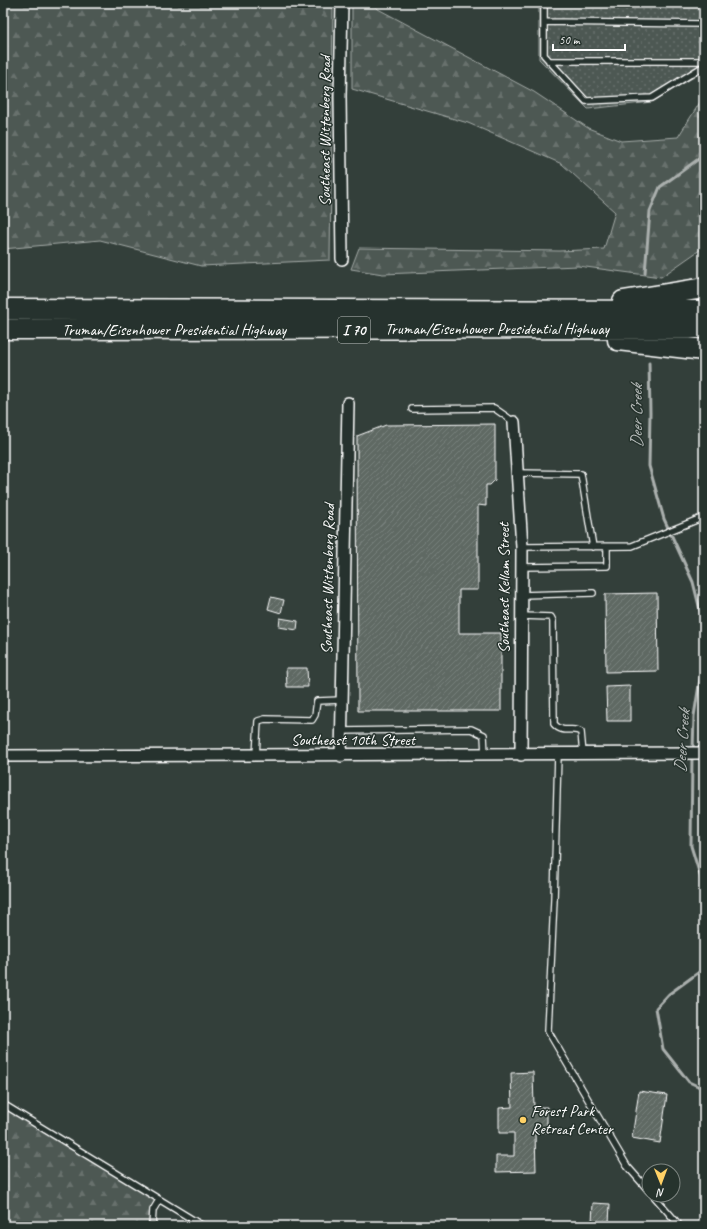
<svg xmlns="http://www.w3.org/2000/svg" width="707" height="1229" font-family="Caveat,sans-serif">
<style>
.forest{fill:url(#forest-firs);stroke:#a6aca9}
.park{fill:url(#park-dots);stroke:#a6aca9}
.lines{fill:none;stroke-linecap:round;stroke-linejoin:round}
.stream{stroke:#abb0ae;stroke-width:3}
.building{fill:url(#building-hatch);stroke:#fff}
.service-casing{stroke:#fff;stroke-width:8}
.minor-casing{stroke:#fff;stroke-width:14}
.motorway-casing{stroke:#fff;stroke-width:23}
.service{stroke:#26332d;stroke-width:5.5}
.minor{stroke:#26332d;stroke-width:11}
.motorway{stroke:#26332d;stroke-width:20}
.poi-dot{fill:#ffd166;stroke:#26332d;stroke-width:1.5}
.labels{text-anchor:middle;dominant-baseline:central;stroke-width:3;stroke-linejoin:round;paint-order:stroke}
.shield{fill:#26332d;stroke:#bec2c0;stroke-width:1}
.shield-label{font-size:15px;font-weight:bold;fill:#fff}
.street-label{font-size:16px;fill:#fff;stroke:#26332d}
.poi-label{font-size:16px;fill:#fff;stroke:#26332d;text-anchor:start}
.water-label{font-size:17px;font-style:italic;fill:#b9bdbc;stroke:#26332d}
</style>
<defs>
<pattern id="forest-firs" width="22" height="20" patternUnits="userSpaceOnUse"><rect width="22" height="20" fill="#4d5853"/><path d="M5 1l3.5 6h-7zM16 11l3.5 6h-7z" fill="#68716d"/></pattern>
<pattern id="park-dots" width="8" height="8" patternUnits="userSpaceOnUse"><rect width="8" height="8" fill="#4d5853"/><path d="M2 2h.1M6 6h.1" fill="none" stroke="#68716d" stroke-width="1.8" stroke-linecap="round"/></pattern>
<pattern id="building-hatch" width="6" height="6" patternUnits="userSpaceOnUse"><rect width="6" height="6" fill="#5f6964"/><path d="M-1 1l2-2M0 6l6-6M5 7l2-2" fill="none" stroke="#77807b"/></pattern>
</defs>
<rect width="100%" height="100%" fill="#333f3a"/>
<filter id="ink" filterUnits="userSpaceOnUse"><feTurbulence type="fractalNoise" baseFrequency=".025" numOctaves="2"/><feDisplacementMap in="SourceGraphic" scale="8" xChannelSelector="R" yChannelSelector="G"/><feConvolveMatrix kernelMatrix="1 2 1 2 8 2 1 2 1" color-interpolation-filters="sRGB"/></filter>
<g filter="url(#ink)">
<path class="forest" d="M3 3H333L330 260 201 266 100 240 3 249Z
M352 3H372L378 9 534 92 588 128 621 141 678 137 704 96V247L661 277 578 266 383 274 351 269 359 248 559 251 604 249 615 212 562 164 468 123 352 89Z
M3 1104 159 1200 156 1204 152 1226H3Z"/>
<path class="park" d="M539 3H704V71L652 102 588 109 539 59Z"/>
<g class="lines">
<path class="stream" d="M645 273 650 211 660 187 704 155
M649 363 650 413 649 466 664 519 693 582 702 618 703 660 694 716 693 751
M692 756 691 846 704 888
M704 951 702 970 669 994 656 1008 663 1049 689 1082 704 1089"/>
</g>
<path class="building" d="M495 424V480L490 485H486V506L478 505V590H459V633H501V711H358L357 436 386 425Z
M657 593 658 671 606 672 605 594Z
M271 597 284 600 281 613 268 609Z
M280 618 298 621 297 630 279 627Z
M286 668H307L308 687H287Z
M630 686V721H607L606 687Z
M533 1072 534 1107H547V1132L535 1133 536 1171 496 1172V1156H514V1133H499V1108L512 1107 511 1073Z
M639 1091 667 1095 660 1143 632 1138Z
M593 1203 610 1204 609 1223 592 1222Z"/>
<g class="lines">
<g class="service-casing">
<path id="service" d="M544 3V55L586 101 652 98 704 66
M544 22 704 24
M549 61H704
M412 409 494 408 514 422
M517 473 581 474 593 547
M522 547 632 546 704 517
M521 567 607 566V547
M521 595 593 593
M521 616 551 617 553 621 554 724C564 735 572 726 581 732L583 754
M341 731 471 729 484 735 485 755
M558 754 554 900 548 1031 627 1166 649 1191
M256 756 258 721 265 719 312 720 315 715 317 701 342 700
M3 1104 203 1226
M653 1195 680 1226
M152 1226 153 1210 159 1200"/>
</g>
<g class="minor-casing">
<path id="minor" d="M342 3 340 96 342 259
M514 422 522 547 521 755
M3 756 704 753
M341 756 348 403"/>
</g>
<g class="motorway-casing">
<path id="motorway" d="M623 301 704 288
M3 309 704 311
M3 329 704 328
M618 340 704 350"/>
</g>
<use href="#service" class="service"/>
<use href="#minor" class="minor"/>
<use href="#motorway" class="motorway"/>
</g>
</g>
<circle class="poi-dot" cx="523" cy="1120" r="4"/>
<g class="labels">
<rect class="shield" x="338" y="317" width="32" height="26" rx="3"/>
<g class="shield-label">
<text x="354" y="330">I 70</text>
</g>
<g class="street-label">
<text transform="translate(325 131) rotate(-90)">Southeast Wittenberg Road</text>
<text x="497" y="329">Truman/Eisenhower Presidential Highway</text>
<text x="174" y="330">Truman/Eisenhower Presidential Highway</text>
<text transform="translate(328 579) rotate(-89)">Southeast Wittenberg Road</text>
<text transform="translate(504 588) rotate(-90)">Southeast Kellam Street</text>
<text x="353" y="740">Southeast 10th Street</text>
</g>
<g class="poi-label">
<text x="531" y="1111">Forest Park<tspan x="531" dy="18">Retreat Center</tspan></text>
</g>
<g class="water-label">
<text transform="translate(636 416) rotate(-90)">Deer Creek</text>
<text transform="translate(682 741) rotate(-86)">Deer Creek</text>
</g>
</g>
<rect width="707" height="1229" fill="none" stroke="#26332d" stroke-width="16"/>
<rect x="8" y="8" width="691" height="1213" fill="none" stroke="#fff" stroke-width="1.5" filter="url(#ink)"/>
<g transform="translate(661 1183) rotate(179)"><circle r="19" fill="#26332d" stroke="#7d8581"/>
<path d="M0-3L7 15L0 10L-7 15Z" fill="#ffd166"/>
<text y="-6" font-size="11" font-weight="bold" text-anchor="middle" fill="#ffffff">N</text>
</g>
<path d="M553 44v6h72v-6" fill="none" stroke="#ffffff" stroke-width="2"/>
<text x="559" y="44" font-size="12" fill="#ffffff" stroke="#26332d" stroke-width="3" paint-order="stroke">50 m</text>
</svg>
